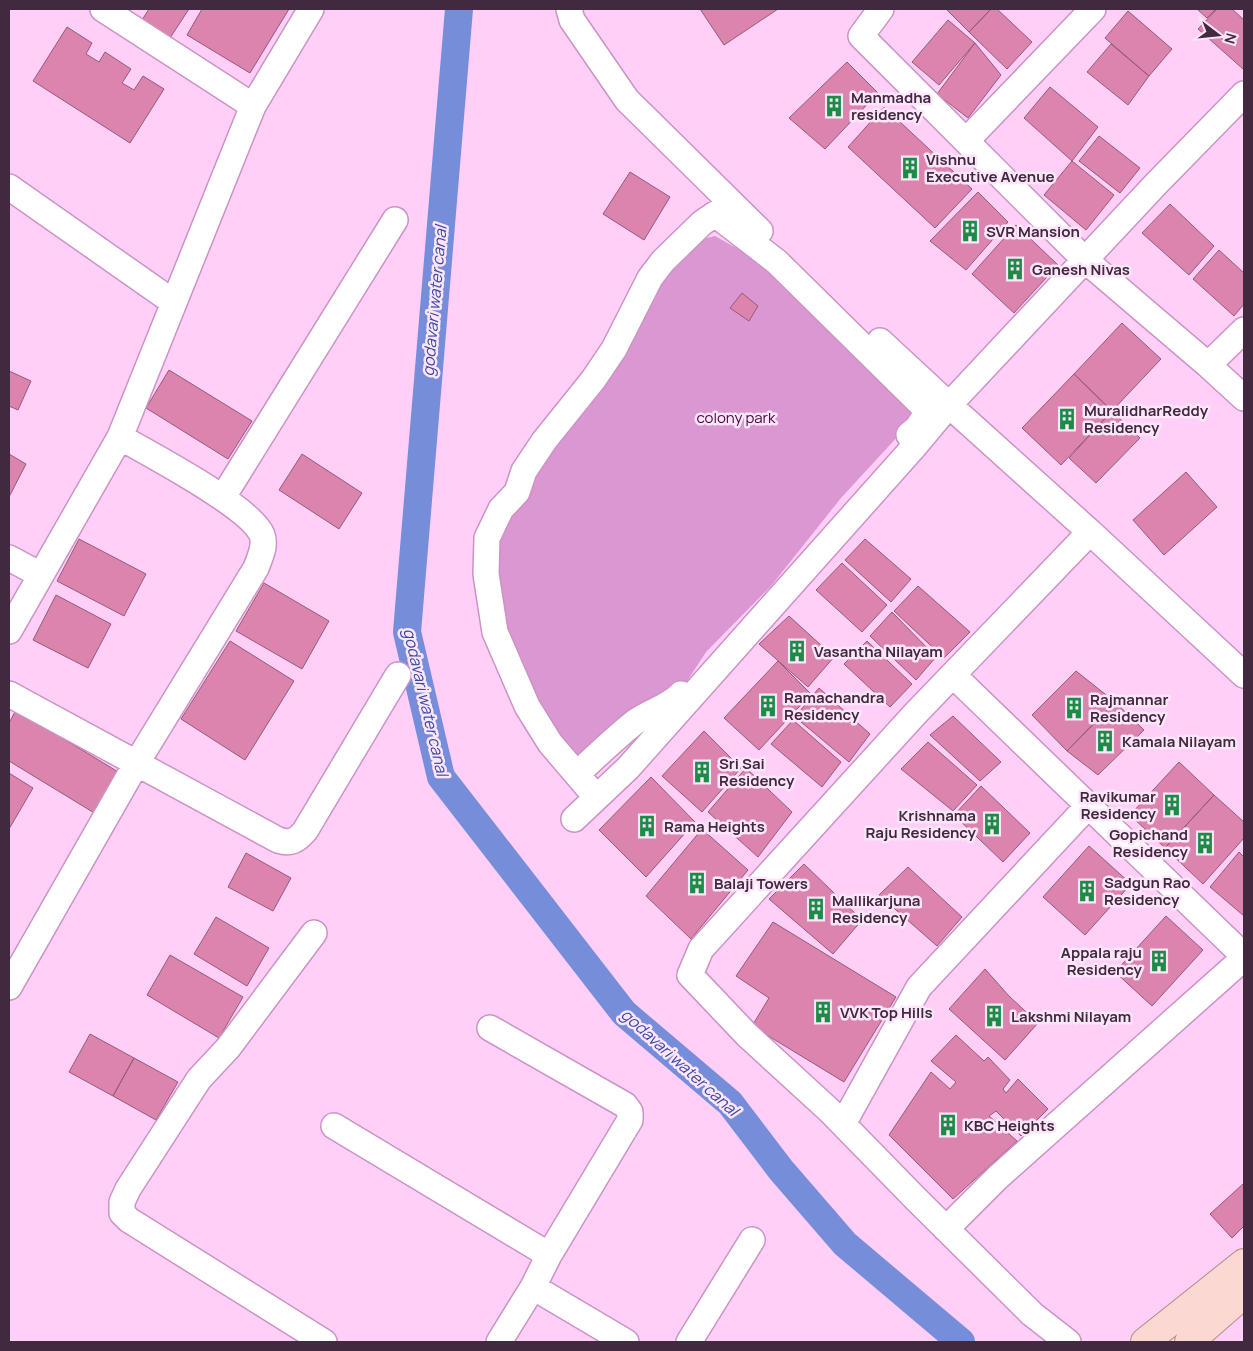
<svg xmlns="http://www.w3.org/2000/svg" width="1253" height="1351" font-family="Manrope,sans-serif">
<style>
.green{fill:#da97d2}
.lines{fill:none;stroke-linecap:round;stroke-linejoin:round}
.canal{stroke:#768dda;stroke-width:28}
.building{fill:#db84ad;stroke:#9a5877}
.minor-casing{stroke:#cc93c6;stroke-width:28}
.major-casing{stroke:#b88a8a;stroke-width:30}
.minor{stroke:#fff;stroke-width:25}
.major{stroke:#fbd8d1;stroke-width:28}
.labels{text-anchor:middle;dominant-baseline:central;stroke-width:5;stroke-linejoin:round;paint-order:stroke}
.poi-label{font-size:15px;font-weight:bold;fill:#412a3f;stroke:#fde5fa;text-anchor:start}
.park-label{font-size:15px;fill:#470644;stroke:#fde5fa}
.water-label{font-size:16px;font-style:italic;fill:#374aa5;stroke:#fde5fa}
</style>
<rect width="100%" height="100%" fill="#ffcff8"/>
<path class="green" d="M715 236 772 268 922 410 841 498 771 586 706 652 680 692 578 767 552 731 496 609 498 542 507 514 527 479 644 304 695 241Z"/>
<g class="lines">
<path class="canal" d="M459 9 407 632 441 777 624 1013 730 1103 781 1170 845 1244 961 1342"/>
</g>
<path class="building" d="M149 9H189L170 38 142 20Z
M202 9H289L250 73 187 35Z
M700 9H778L724 45Z
M946 9H991L969 32Z
M991 9H997L1032 42 1007 69 969 32Z
M1197 9H1216L1207 18Z
M1217 9H1232L1244 20V67L1243 69 1198 29Z
M1128 11 1172 49 1149 76 1105 38Z
M948 20 975 43 939 85 912 62Z
M67 27 92 43 86 54 99 62 105 52 131 69 122 83 134 90 143 76 164 89 130 143 33 81Z
M975 43 1001 75 968 118 937 94Z
M1111 44 1149 76 1128 105 1087 72Z
M847 62 878 93 825 149 789 118Z
M1050 87 1098 127 1072 161 1024 118Z
M884 107 972 189 935 228 848 147Z
M1099 136 1140 168 1120 193 1079 161Z
M1072 161 1114 195 1086 230 1044 195Z
M630 172 670 197 644 240 603 214Z
M978 192 1008 222 966 270 930 241Z
M1170 204 1214 246 1189 275 1142 233Z
M1016 225 1058 265 1014 313 972 274Z
M1219 250 1244 273V304L1234 316 1193 279Z
M742 293 758 306 749 321 730 308Z
M1122 323 1161 359 1112 411 1074 374Z
M169 370 252 421 228 459 146 408Z
M9 371 31 381 18 410 9 406Z
M1074 374 1112 411 1061 465 1022 428Z
M1112 411 1140 438 1096 483 1069 458Z
M9 454 26 464 9 497Z
M302 454 362 493 339 529 279 490Z
M1186 472 1217 507 1164 555 1133 520Z
M79 539 146 574 124 616 57 581Z
M865 539 911 579 891 602 845 560Z
M842 563 887 605 862 632 816 590Z
M264 583 329 621 302 669 236 631Z
M918 586 970 632 944 658 894 611Z
M56 595 111 624 88 668 33 640Z
M892 612 936 657 916 680 870 636Z
M789 616 834 657 808 687 759 644Z
M230 641 294 681 245 760 181 719Z
M867 641 912 684 890 707 844 664Z
M778 661 811 694 759 750 724 718Z
M1076 671 1115 702 1067 751 1032 715Z
M819 688 870 734 849 762 795 717Z
M1115 702 1144 730 1098 775 1067 751Z
M16 710 120 773 96 814 9 761V723Z
M953 716 1001 762 980 781 930 735Z
M793 720 841 762 822 787 771 744Z
M704 731 741 768 702 812 662 776Z
M928 742 977 785 953 811 901 769Z
M1179 762 1214 795 1165 848 1130 815Z
M746 768 792 812 758 857 708 812Z
M9 773 33 788 9 829Z
M651 777 695 822 646 877 599 830Z
M981 786 1030 833 1003 862 954 815Z
M1214 795 1244 822V838L1203 884 1165 848Z
M702 829 748 870 691 939 646 896Z
M1089 846 1131 884 1085 935 1043 897Z
M1239 852 1244 857V916L1210 887Z
M246 853 291 878 273 911 228 887Z
M804 864 862 920 833 954 769 899Z
M908 867 962 917 937 946 879 895Z
M1166 916 1203 950 1152 1006 1115 972Z
M216 917 269 948 247 986 194 954Z
M773 922 896 997 844 1082 752 1026 769 998 736 976Z
M170 955 243 997 219 1038 147 995Z
M985 969 1009 996 1038 1023 1005 1060 949 1009Z
M90 1034 134 1058 113 1096 69 1072Z
M956 1035 984 1061 988 1057 1010 1080 1003 1089 1006 1093 1018 1079 1048 1109 1021 1136 996 1111 989 1116 1017 1141 953 1199 889 1135 931 1072 950 1089 956 1082 931 1061Z
M134 1058 178 1082 156 1120 113 1096Z
M1243 1184 1244 1185V1226L1232 1238 1210 1214Z"/>
<g class="lines">
<g class="minor-casing">
<path id="minor" d="M103 9 253 106
M569 9 572 20 627 100 760 231
M881 9 861 36 1085 260 1208 365
M966 141 1093 9
M9 187 173 302
M1244 330 1208 365 1244 398
M880 341 949 405 1156 184 1244 94
M223 497 395 220
M1090 532 1244 675
M9 558 41 575
M9 631 120 437 253 106 311 9
M953 675 1244 956
M9 694 278 840C291 844 296 841 305 831L398 675
M577 774C596 756 615 738 635 722 650 711 669 707 681 694
M596 797 550 743 527 706 495 632 486 574 487 538 501 509 517 492 524 471 544 441 593 380 614 349 650 278 663 261 702 223 715 214 777 262 923 406 926 415 917 428 909 435
M574 819 628 768 913 448 949 405 1090 532 915 714 701 949 690 975 747 1035 830 1111 916 1199 1032 1314 1068 1342
M314 933 228 1048 199 1079 128 1189 122 1202V1213L129 1220 324 1342
M9 987 136 764 256 568C260 557 266 546 262 535 250 506 149 454 120 437
M490 1028 625 1105 630 1112V1120L549 1255 533 1287 499 1342
M843 1124 919 987 1088 806
M334 1126 549 1255
M946 1229 997 1178 1244 958
M533 1287 626 1342
M689 1342 752 1240"/>
</g>
<g class="major-casing">
<path id="major" d="M1145 1342 1244 1263
M1189 1342 1244 1294"/>
</g>
<use href="#minor" class="minor"/>
<use href="#major" class="major"/>
</g>
<defs>
<g id="building-bare" transform="scale(1.725)"><path d="M-4-6H4V6H1V3H-1V6H-4ZM-2.5-4.3h1.7v1.8h-1.7ZM.8-4.3h1.7v1.8H.8ZM-2.5-1h1.7V.8h-1.7ZM.8-1h1.7V.8H.8Z" fill="#1a8c46" stroke="#fde5fa" stroke-width="2.5" paint-order="stroke"/></g>
</defs>
<g fill-rule="evenodd">
<use href="#building-bare" x="834" y="106"/>
<use href="#building-bare" x="910" y="168"/>
<use href="#building-bare" x="970" y="231"/>
<use href="#building-bare" x="1015" y="269"/>
<use href="#building-bare" x="1067" y="419"/>
<use href="#building-bare" x="797" y="651"/>
<use href="#building-bare" x="768" y="706"/>
<use href="#building-bare" x="1074" y="708"/>
<use href="#building-bare" x="1105" y="741"/>
<use href="#building-bare" x="702" y="772"/>
<use href="#building-bare" x="1172" y="805"/>
<use href="#building-bare" x="992" y="824"/>
<use href="#building-bare" x="647" y="826"/>
<use href="#building-bare" x="1205" y="843"/>
<use href="#building-bare" x="697" y="883"/>
<use href="#building-bare" x="1087" y="891"/>
<use href="#building-bare" x="816" y="909"/>
<use href="#building-bare" x="1159" y="961"/>
<use href="#building-bare" x="823" y="1012"/>
<use href="#building-bare" x="994" y="1016"/>
<use href="#building-bare" x="948" y="1125"/>
</g>
<g class="labels">
<g class="poi-label">
<text x="851" y="97">Manmadha<tspan x="851" dy="17">residency</tspan></text>
<text x="926" y="159">Vishnu<tspan x="926" dy="17">Executive Avenue</tspan></text>
<text x="986" y="231">SVR Mansion</text>
<text x="1032" y="269">Ganesh Nivas</text>
<text x="1084" y="410">MuralidharReddy<tspan x="1084" dy="17">Residency</tspan></text>
<text x="814" y="651">Vasantha Nilayam</text>
<text x="784" y="697">Ramachandra<tspan x="784" dy="17">Residency</tspan></text>
<text x="1090" y="699">Rajmannar<tspan x="1090" dy="17">Residency</tspan></text>
<text x="1122" y="741">Kamala Nilayam</text>
<text x="719" y="763">Sri Sai<tspan x="719" dy="17">Residency</tspan></text>
<text x="1156" y="796" text-anchor="end">Ravikumar<tspan x="1156" dy="17">Residency</tspan></text>
<text x="976" y="815" text-anchor="end">Krishnama<tspan x="976" dy="17">Raju Residency</tspan></text>
<text x="664" y="826">Rama Heights</text>
<text x="1188" y="834" text-anchor="end">Gopichand<tspan x="1188" dy="17">Residency</tspan></text>
<text x="1104" y="882">Sadgun Rao<tspan x="1104" dy="17">Residency</tspan></text>
<text x="714" y="883">Balaji Towers</text>
<text x="832" y="900">Mallikarjuna<tspan x="832" dy="17">Residency</tspan></text>
<text x="1142" y="952" text-anchor="end">Appala raju<tspan x="1142" dy="17">Residency</tspan></text>
<text x="840" y="1012">VVK Top Hills</text>
<text x="1011" y="1016">Lakshmi Nilayam</text>
<text x="964" y="1125">KBC Heights</text>
</g>
<g class="park-label">
<text x="736" y="417">colony park</text>
</g>
<g class="water-label">
<text transform="translate(434 301) rotate(-85)">godavari water canal</text>
<text transform="translate(426 702) rotate(77)">godavari water canal</text>
<text transform="translate(680 1062) rotate(42)">godavari water canal</text>
</g>
</g>
<rect width="1253" height="1351" fill="none" stroke="#412a3f" stroke-width="20"/>
<g transform="translate(1218 35) rotate(106)" stroke="#fde5fa" stroke-width="4" paint-order="stroke">
<path d="M0-4L9 19L0 12L-9 19Z" fill="#412a3f"/>
<text y="-8" font-size="14" font-weight="bold" text-anchor="middle" fill="#412a3f">N</text>
</g>
</svg>
